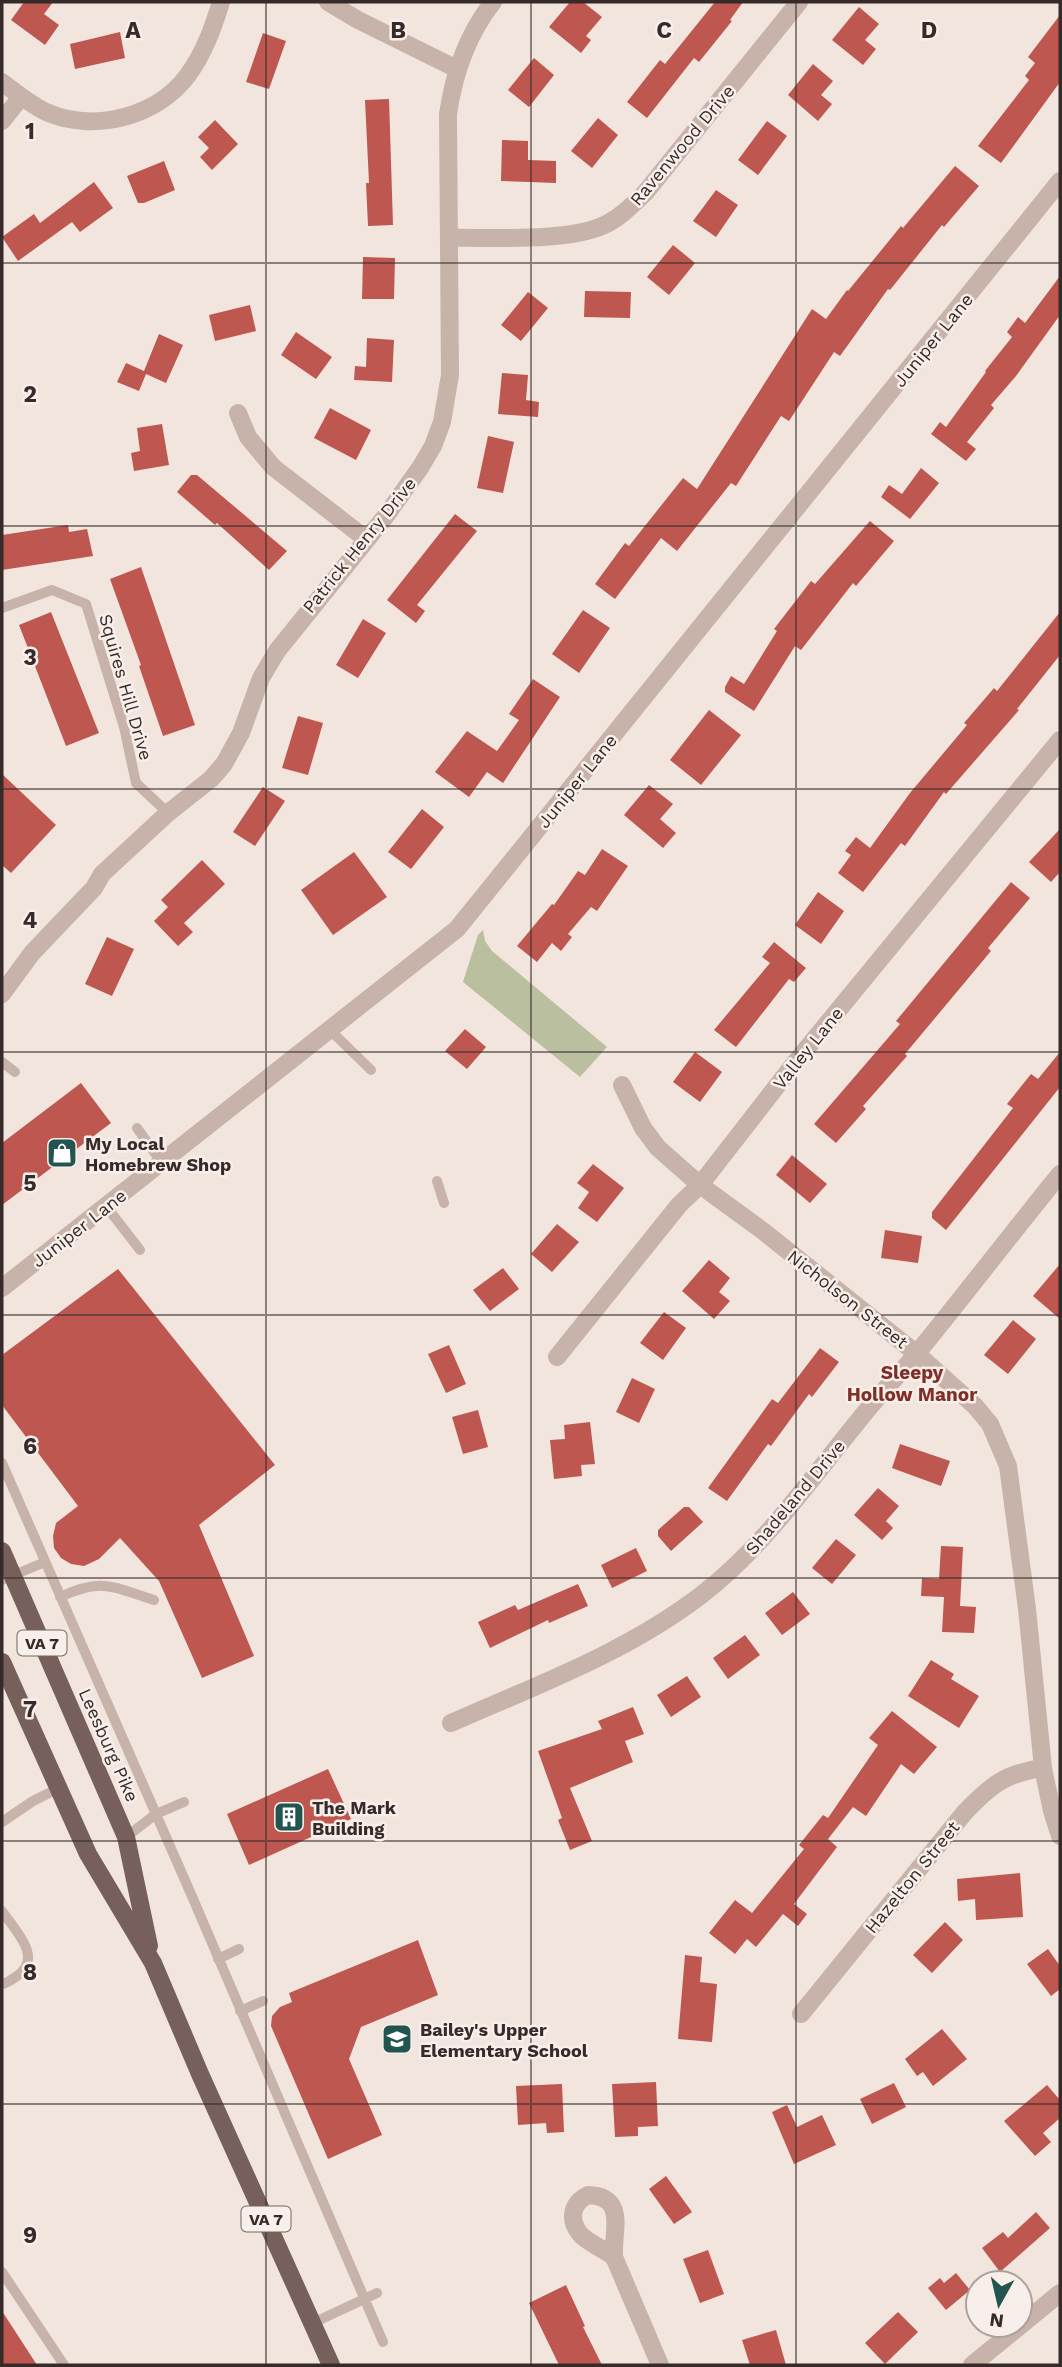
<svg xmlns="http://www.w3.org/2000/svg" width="1062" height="2367" font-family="'Work Sans',sans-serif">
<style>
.green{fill:#babf9f}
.building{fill:#bd574f}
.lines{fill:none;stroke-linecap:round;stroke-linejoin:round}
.service{stroke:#c8b3ab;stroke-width:10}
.minor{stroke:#c8b3ab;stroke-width:18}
.tertiary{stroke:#c8b3ab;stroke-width:18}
.primary{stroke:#77605c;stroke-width:18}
.grid{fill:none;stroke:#362b29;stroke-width:2;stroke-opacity:0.55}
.labels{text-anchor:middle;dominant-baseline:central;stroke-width:5;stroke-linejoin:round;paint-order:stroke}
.shield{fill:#f9efea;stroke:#706663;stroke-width:2}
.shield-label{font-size:16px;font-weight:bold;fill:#362b29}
.street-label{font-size:18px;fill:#362b29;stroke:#f9efea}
.poi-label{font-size:18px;font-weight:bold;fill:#362b29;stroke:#f9efea;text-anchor:start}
.neighbourhood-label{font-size:19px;font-weight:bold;fill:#802e28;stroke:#f9efea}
.grid-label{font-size:23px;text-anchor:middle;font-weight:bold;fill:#362b29;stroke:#f9efea;stroke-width:5;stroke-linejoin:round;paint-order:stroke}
</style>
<rect width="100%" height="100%" fill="#f1e5de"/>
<path class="green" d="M483 930 485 941 492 951 607 1047 580 1077 463 982 478 935Z"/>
<path class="building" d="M24 2H53L44 14 59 25 45 45 11 20Z
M570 2H583L602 17 586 36 591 40 581 53 549 27Z
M715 2H743L730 20 732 21 699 62 694 58 647 118 627 102 660 60 665 64Z
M859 7 879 24 865 40 876 49 863 65 832 40Z
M1060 15V82L1001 163 978 146 1029 80 1025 76 1035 63 1028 57Z
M120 32 125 58 75 69 70 44Z
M263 33 286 41 269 89 246 82Z
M534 58 554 75 529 107 508 90Z
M813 64 833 81 821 95 832 104 818 121 788 95Z
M389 99 393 225 368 226 366 183H369L365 100Z
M598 118 618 135 592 168 571 151Z
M215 120 238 144 212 170 200 157 209 148 198 137Z
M767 121 787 136 758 175 738 160Z
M502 140 528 141V160L556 161V183L501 181Z
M164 161 175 190 144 203H138L127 176Z
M955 166 979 186 944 227 942 225 890 290 888 289 840 356 834 352 789 421 781 416 736 486 731 483 677 551 661 538 615 599 595 584 625 543 629 546 683 478 697 489 812 309 826 319 847 290 848 291 901 226 903 228Z
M94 182 113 208 80 232 72 222 18 261 2 237 34 214 40 223Z
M716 190 738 205 716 237 693 221Z
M673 245 695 263 669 295 647 277Z
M363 257 395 258 394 299H362Z
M1060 276V315L1016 376 991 405 994 408 967 442 976 449 966 461 931 434 940 422 946 427 986 372 985 371 1012 337 1007 332 1018 317 1025 323Z
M585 291 631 292 630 318 584 317Z
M528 292 548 308 521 341 501 325Z
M250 305 256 331 215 341 209 315Z
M296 332 332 357 316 379 281 355Z
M159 334 183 345 166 383 146 374 139 391 117 382 126 363 144 371Z
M367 338 394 340 392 382 354 380 355 366 366 367Z
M502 373 528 375 526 400 539 402 538 417 498 414Z
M330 408 371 430 356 460 314 438Z
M162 424 169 465 134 471 131 453 140 451 137 428Z
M488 436 514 442 503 493 477 488Z
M921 468 939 483 910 519 881 497 889 485 902 494Z
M191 475H197L287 551 269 570 217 523 215 525 177 492Z
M455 514 477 531 417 605 425 611 416 623 387 600Z
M870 521 894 541 856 586 853 583 801 650 795 646 754 711 725 692V687L731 676 744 684 777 631 774 629 811 581 815 584Z
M68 525 69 532 87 529 93 556 2 570V535Z
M141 567 195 725 163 736 139 666 141 665 110 579Z
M583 610 610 628 579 673 552 654Z
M51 612 99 733 66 746 19 625Z
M1060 612V655L1017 709 1019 710 946 794 944 792 905 846 901 843 863 892 838 873 851 855 845 851 856 837 870 848 910 793 967 725 964 723 994 688 997 691Z
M363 619 386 633 358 678 336 665Z
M533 679 560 697 503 783 487 772 469 797 435 772 467 731 497 751 519 720 509 714Z
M709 710 741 735 701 785 670 760Z
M298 716 323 723 308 775 282 768Z
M2 774 56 825 11 873 2 865Z
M649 785 673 804 660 819 676 833 663 848 624 815Z
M263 787 285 801 255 846 233 832Z
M422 809 444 827 411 869 388 852Z
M1060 829V872L1051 882 1029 862Z
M602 849 628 866 597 911 591 907 568 934 572 937 561 951 552 943 537 962 517 946 552 904 554 905 578 871 585 875Z
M354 852 387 897 333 935 301 890Z
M202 860 225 884 184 923 193 932 178 946 154 921 168 907 161 900Z
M1011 882 1030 898 988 948 991 951 905 1054 907 1056 863 1106 866 1109 836 1143 814 1124 900 1024 896 1021Z
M818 892 844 911 821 944 795 925Z
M107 937 134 949 112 996 85 984Z
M774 942 806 968 794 982 789 979 736 1047 714 1030 770 963 762 957Z
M465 1029 486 1047 467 1069 445 1051Z
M695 1052 722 1072 700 1102 673 1082Z
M1060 1052V1087L946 1230 932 1218V1212L1013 1108 1007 1104 1031 1074 1038 1079Z
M81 1083 111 1123 2 1205V1143Z
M792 1155 827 1184 810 1203 776 1175Z
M593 1164 624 1188 597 1222 578 1208 589 1192 577 1183Z
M557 1224 579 1242 552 1272 531 1254Z
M885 1230 922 1236 918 1263 881 1258Z
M709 1260 730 1278 719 1292 730 1301 714 1319 682 1291Z
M1060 1264V1319L1033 1296Z
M503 1268 519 1289 490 1311 473 1290Z
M118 1269 275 1465 199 1525 254 1656 202 1678 159 1581 120 1538 99 1559 84 1566 71 1564 61 1558 54 1548 53 1536 56 1523 78 1506 2 1405V1355Z
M664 1312 686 1328 663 1360 640 1343Z
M1013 1320 1036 1339 1008 1374 984 1355Z
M449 1345 466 1384 446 1393 428 1354Z
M820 1348 839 1362 812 1397 809 1394 771 1446 768 1444 727 1501 708 1488 772 1399 778 1403Z
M632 1378 655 1389 639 1423 616 1412Z
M478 1410 488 1447 463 1454 452 1417Z
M590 1422 595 1464 581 1465 582 1476 554 1479 550 1440 565 1439 564 1425Z
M900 1444 950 1461 941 1486 892 1468Z
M878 1488 899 1506 886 1521 893 1528 882 1540 854 1515Z
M684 1507H689L703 1522 671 1551 658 1536V1530Z
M836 1539 856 1555 832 1584 812 1568Z
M941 1546 963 1547 960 1606 976 1607 974 1633 942 1632 944 1597 921 1596 922 1578 939 1579Z
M636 1548 647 1571 612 1588 601 1565Z
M578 1584 588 1606 549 1623 548 1620 490 1648 478 1622 515 1605 518 1610Z
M793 1592 810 1614 782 1635 765 1613Z
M745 1635 760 1655 728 1679 713 1658Z
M931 1660 954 1674 951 1679 979 1696 959 1728 908 1696Z
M687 1676 701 1697 671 1717 657 1695Z
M633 1707 644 1734 625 1741 633 1762 570 1788 592 1841 570 1850 558 1820 562 1818 538 1751 602 1729 598 1721Z
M892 1711 937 1747 914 1774 901 1764 866 1816 853 1807 828 1839 837 1847 794 1904 807 1914 798 1926 783 1914 756 1947 747 1939 735 1954 709 1933 735 1900 752 1913 804 1849 799 1845 823 1815 828 1818 878 1745 869 1738Z
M328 1769 351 1819 249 1865 227 1814Z
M1020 1873 1023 1917 976 1920 975 1899 958 1901 957 1879Z
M945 1922 963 1940 932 1973 913 1955Z
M418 1940 438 1995 361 2027 349 2059 382 2135 328 2159 271 2026 272 2016 280 2007 292 2002 289 1993Z
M1048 1949 1060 1966V1989L1051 1996 1027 1964Z
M685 1955 702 1957 700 1982 717 1984 712 2042 678 2039Z
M942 2029 967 2059 933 2086 923 2072 917 2076 905 2059Z
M656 2082 658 2126 638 2127V2136L615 2137 612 2084Z
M894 2083 906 2107 872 2124 860 2099Z
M562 2084 564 2132 547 2133 546 2123 518 2125 516 2086Z
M1047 2085 1060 2100V2118L1043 2133 1051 2142 1035 2156 1004 2121Z
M787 2105 797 2127 822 2115 836 2145 794 2164 772 2112Z
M666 2176 692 2212 674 2224 649 2189Z
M1036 2212 1050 2228 1000 2272 982 2248 1003 2232 1008 2238Z
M708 2250 724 2294 700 2303 683 2259Z
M956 2273 970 2290 946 2310 928 2288 940 2278 944 2283Z
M566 2285 585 2326 583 2327 602 2365H559L529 2303Z
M2 2311 37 2365H2Z
M898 2312 918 2332 885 2364 865 2343Z
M776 2330 786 2365H750L742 2340Z"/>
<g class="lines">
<path class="service" d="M2 608 52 590 86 604 124 727 136 783 168 813
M330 1030 371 1070
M2 1062 15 1072
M137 1128 162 1163
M437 1181 444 1203
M106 1206 140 1250
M2 1463 191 1894 383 2342
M2 1580 45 1562
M60 1597C102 1577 112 1587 154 1600
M2 1822 33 1801 59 1788
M126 1837 156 1814 184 1802
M2 1911C15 1930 44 1958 17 1976 11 1980 8 1983 2 1984
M218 1959 239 1949
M240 2011 263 2001
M2 2272 64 2365
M313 2323 377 2293"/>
<path class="minor" d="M328 2 358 20 457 69
M2 82C16 93 30 104 46 112 94 133 157 117 188 75 204 53 213 28 221 2
M2 121 21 97
M449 238C490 237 566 242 602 226 619 219 632 205 645 193L799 2
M238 413 248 437 273 467 366 539
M622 1085 643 1128 658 1148 700 1185 763 1231 917 1354 975 1406 990 1424 1008 1466 1027 1609 1043 1768 1052 1811 1060 1836
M2 1288 457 929 1060 181
M557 1357 679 1205 700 1185 794 1064 1060 740
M451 1723C537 1685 625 1653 700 1596 763 1548 810 1480 859 1420 878 1396 899 1375 918 1352 966 1293 1012 1233 1060 1174
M801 2014 965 1812C990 1786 1005 1773 1043 1768
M588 2195C628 2196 612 2233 614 2257 604 2249 588 2243 580 2234 568 2219 572 2203 588 2195Z
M614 2257 660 2365"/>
<path class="tertiary" d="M2 994 32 953 94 888 102 874 168 813 211 779 224 764 241 733 261 678 277 651 385 517 420 468 433 446 442 422 450 375 448 114C454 73 467 35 493 2
M972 2365 1060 2293"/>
<path class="primary" d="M2 1551 126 1837 149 1946
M2 1662 88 1854 153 1963 200 2074 331 2365"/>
</g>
<path class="grid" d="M266 2V2365M531 2V2365M796 2V2365M2 263H1060M2 526H1060M2 789H1060M2 1052H1060M2 1315H1060M2 1578H1060M2 1841H1060M2 2104H1060"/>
<defs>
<g id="shop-square" transform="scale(1.575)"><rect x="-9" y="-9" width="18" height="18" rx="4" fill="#22554f" stroke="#f9efea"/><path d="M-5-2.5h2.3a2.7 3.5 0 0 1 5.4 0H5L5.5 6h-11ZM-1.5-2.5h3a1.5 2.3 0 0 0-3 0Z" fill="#fff"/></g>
<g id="building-square" transform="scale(1.575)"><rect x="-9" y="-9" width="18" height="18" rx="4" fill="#22554f" stroke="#f9efea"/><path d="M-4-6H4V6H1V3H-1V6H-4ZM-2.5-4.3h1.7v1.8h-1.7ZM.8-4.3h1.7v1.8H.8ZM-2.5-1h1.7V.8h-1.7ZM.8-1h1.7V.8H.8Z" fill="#fff"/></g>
<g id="school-square" transform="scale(1.575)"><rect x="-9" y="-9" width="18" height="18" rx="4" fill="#22554f" stroke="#f9efea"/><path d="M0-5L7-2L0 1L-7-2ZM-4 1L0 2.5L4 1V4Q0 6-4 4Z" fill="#fff"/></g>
</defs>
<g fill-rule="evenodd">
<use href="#shop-square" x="62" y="1153"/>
<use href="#building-square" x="289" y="1817"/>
<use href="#school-square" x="397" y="2039"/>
</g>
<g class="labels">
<g class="shield">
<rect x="17.5" y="1630.5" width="49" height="25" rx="5"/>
<rect x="241.5" y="2206.5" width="49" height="25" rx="5"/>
</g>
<g class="shield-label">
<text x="42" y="1643">VA 7</text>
<text x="266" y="2219">VA 7</text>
</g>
<g class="street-label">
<text transform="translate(682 145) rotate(-50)">Ravenwood Drive</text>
<text transform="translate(933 340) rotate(-51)">Juniper Lane</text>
<text transform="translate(359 545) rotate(-51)">Patrick Henry Drive</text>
<text transform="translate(126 687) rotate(74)">Squires Hill Drive</text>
<text transform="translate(577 781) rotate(-51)">Juniper Lane</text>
<text transform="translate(808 1048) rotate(-51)">Valley Lane</text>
<text transform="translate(79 1228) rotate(-38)">Juniper Lane</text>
<text transform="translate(848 1299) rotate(38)">Nicholson Street</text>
<text transform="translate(795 1497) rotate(-50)">Shadeland Drive</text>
<text transform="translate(109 1745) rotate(66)">Leesburg Pike</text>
<text transform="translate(912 1877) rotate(-51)">Hazelton Street</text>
</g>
<g class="poi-label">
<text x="85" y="1143">My Local<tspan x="85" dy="21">Homebrew Shop</tspan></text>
<text x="312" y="1807">The Mark<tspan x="312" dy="21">Building</tspan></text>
<text x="420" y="2029">Bailey's Upper<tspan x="420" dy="21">Elementary School</tspan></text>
</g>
<g class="neighbourhood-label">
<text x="912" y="1372">Sleepy<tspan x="912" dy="22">Hollow Manor</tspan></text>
</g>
</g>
<g class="grid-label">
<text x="133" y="38">A</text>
<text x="398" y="38">B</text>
<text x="664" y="38">C</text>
<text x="929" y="38">D</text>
<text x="30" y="139">1</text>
<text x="30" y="402">2</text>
<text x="30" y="665">3</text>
<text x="30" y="928">4</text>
<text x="30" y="1191">5</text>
<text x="30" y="1454">6</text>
<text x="30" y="1717">7</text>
<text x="30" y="1980">8</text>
<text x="30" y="2243">9</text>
</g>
<rect width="1062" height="2367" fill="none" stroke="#362b29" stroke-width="7"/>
<g transform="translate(999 2304) rotate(188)"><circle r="33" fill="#f9efea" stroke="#aba19d" stroke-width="2"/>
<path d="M0-5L12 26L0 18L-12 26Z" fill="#22554f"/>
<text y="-10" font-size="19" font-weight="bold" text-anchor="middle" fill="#362b29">N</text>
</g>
</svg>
